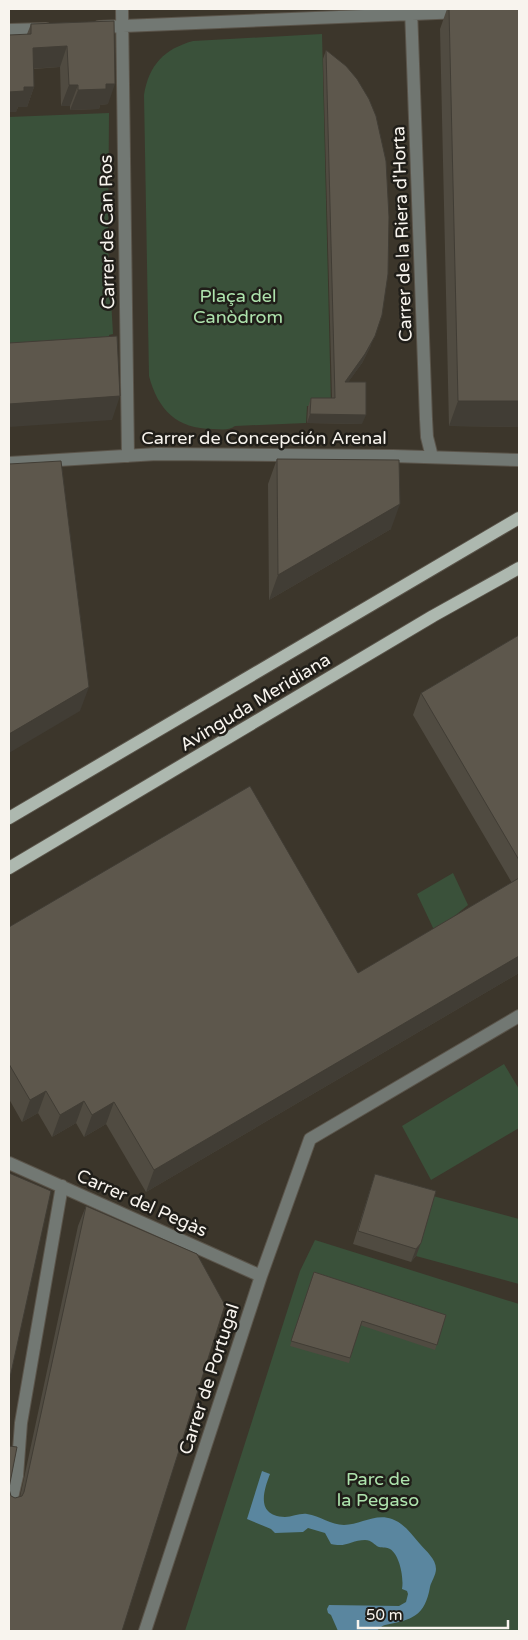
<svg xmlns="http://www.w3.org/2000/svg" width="528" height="1640" font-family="'Varela Round',sans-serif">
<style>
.green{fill:#3a513a}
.water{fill:#5a869f}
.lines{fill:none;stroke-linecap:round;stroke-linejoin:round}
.street-casing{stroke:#5a544a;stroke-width:14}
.primary-casing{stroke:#5a544a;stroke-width:14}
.street{stroke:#727873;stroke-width:12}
.primary{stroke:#adb8af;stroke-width:12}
.wall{fill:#504b41}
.shaded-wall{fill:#413d35}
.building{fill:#5d574c;stroke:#413d35}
.labels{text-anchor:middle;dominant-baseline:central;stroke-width:5;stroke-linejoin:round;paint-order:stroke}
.street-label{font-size:18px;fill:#f8f4ee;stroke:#201e19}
.park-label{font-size:18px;fill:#aee3ad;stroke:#201e19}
</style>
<rect width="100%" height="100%" fill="#3c362b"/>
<path class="green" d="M322 34 331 406H307L306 423 235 426C228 431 221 429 213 429 177 429 158 410 149 376L144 95C149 65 164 49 193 41Z
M109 113 108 247 113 334 109 335V359L9 366V117Z
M453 873 468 905 435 932 417 894Z
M504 1064 519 1089V1128L431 1180 402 1126Z
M433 1196 519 1219V1284L416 1256Z
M315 1240 519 1304V1631H185L300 1271Z"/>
<path class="water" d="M262 1471 270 1474C263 1492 256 1516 285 1517 292 1517 300 1513 307 1514 320 1516 331 1525 344 1525 360 1525 375 1513 392 1519 405 1524 411 1534 420 1544 426 1551 436 1559 436 1569 436 1575 431 1582 430 1587 425 1616 412 1620 385 1625 381 1626 380 1629 376 1631 370 1633 345 1631 338 1631L331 1615 328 1613 327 1609 329 1605 399 1606 406 1602 408 1594 407 1591 402 1589C404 1579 400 1555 390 1549 387 1547 383 1548 379 1547 374 1545 372 1540 365 1540 352 1540 346 1548 331 1544L325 1533 308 1528 303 1532 275 1533 271 1529 247 1519Z"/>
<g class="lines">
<g class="street-casing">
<path id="street" d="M122 9 128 456
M411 9 426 419 427 437 432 457
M99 27 461 12
M9 30 46 29
M9 463 157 454 393 456 519 460
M9 1163 261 1276
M9 1511 17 1476 21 1423 62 1186
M145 1631 261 1276 310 1139 519 1016"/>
</g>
<g class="primary-casing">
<path id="primary" d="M9 818 519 518
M9 868 433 616 519 568"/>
</g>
<use href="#street" class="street"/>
<use href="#primary" class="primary"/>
</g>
<path class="wall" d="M447 9H519V427L449 426 440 29Z
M114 21 108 104 100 105 99 109 70 110V106H61L60 67 34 69V87L27 107H18L16 112 27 34 31 24Z
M326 50 371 345 362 363 348 382 362 424 307 423 308 407 311 398H332L323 59Z
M277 459 391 529 269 600 268 484Z
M519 635V973L146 1192 106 1124 84 1137 76 1123 52 1137 38 1113 22 1122 9 1099V927L358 973 512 883 413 715 421 693Z
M375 1174 436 1191 416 1256 411 1262 353 1244Z
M86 1206 122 1631 11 1496 15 1498 20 1497 78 1226Z
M314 1272 446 1315 435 1350 360 1325 349 1363 290 1346Z"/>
<path class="shaded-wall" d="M67 46 60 67 25 69 33 48Z
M106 84H115L108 104 100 105 99 109 70 110 78 90Z
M69 85H78L70 106H61Z
M24 87H34L27 107H18L16 112H9V92Z
M375 336 371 345 362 363 342 391 345 382Z
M120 396 112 420 9 427V404Z
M458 401H519V427L449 426Z
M310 414 366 415 362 424 307 423Z
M400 504 391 529 269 600 278 575Z
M89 687 80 711 9 753V734Z
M519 956V973L146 1192 154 1170Z
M46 1091 38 1113 22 1122 30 1100Z
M84 1101 76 1123 52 1137 60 1115Z
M114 1102 106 1124 84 1137 92 1115Z
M421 1243 416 1256 411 1262 416 1249Z"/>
<path class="building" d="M449 9H519V401H458Z
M114 21 115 84H106V89L78 90V85H69L67 46 33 48 34 87H24V91L9 92V35L31 34V24Z
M326 50 346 66 357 79 369 99 376 116 386 161 389 217 388 274 382 315 375 336 365 354 345 382H366V415L310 414 311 398H335Z
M117 336 120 396 9 404V343Z
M277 459 399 460 400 504 278 575Z
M61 461 89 687 9 734V464Z
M519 635V860L421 693Z
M250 786 358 973 519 878V956L154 1170 114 1102 92 1115 84 1101 60 1115 46 1091 30 1100 9 1064V927Z
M9 1173 51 1191 9 1382Z
M375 1174 436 1191 421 1243 416 1249 358 1231Z
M86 1206 197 1254 225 1305 122 1631H9V1489L11 1496 15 1498 22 1496 24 1492Z
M314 1272 446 1315 437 1345 362 1321 350 1358 291 1341Z
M9 1446 17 1447 9 1488Z"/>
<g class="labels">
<g class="street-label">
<text transform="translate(107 232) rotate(-91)">Carrer de Can Ros</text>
<text transform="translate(402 234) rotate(-92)">Carrer de la Riera d'Horta</text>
<text x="264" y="438">Carrer de Concepción Arenal</text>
<text transform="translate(255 702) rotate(-31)">Avinguda Meridiana</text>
<text transform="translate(142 1203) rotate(24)">Carrer del Pegàs</text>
<text transform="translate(209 1379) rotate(-72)">Carrer de Portugal</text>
</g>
<g class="park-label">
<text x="238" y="296">Plaça del<tspan x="238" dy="21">Canòdrom</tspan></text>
<text x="378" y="1479">Parc de<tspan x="378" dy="21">la Pegaso</tspan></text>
</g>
</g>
<rect width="528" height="1640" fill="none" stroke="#f8f4ee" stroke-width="20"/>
<path d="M358 1620v8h150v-8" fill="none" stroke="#f8f4ee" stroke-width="2.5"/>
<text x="366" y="1620" font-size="15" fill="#f8f4ee" stroke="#201e19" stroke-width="4" paint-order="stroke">50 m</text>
</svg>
